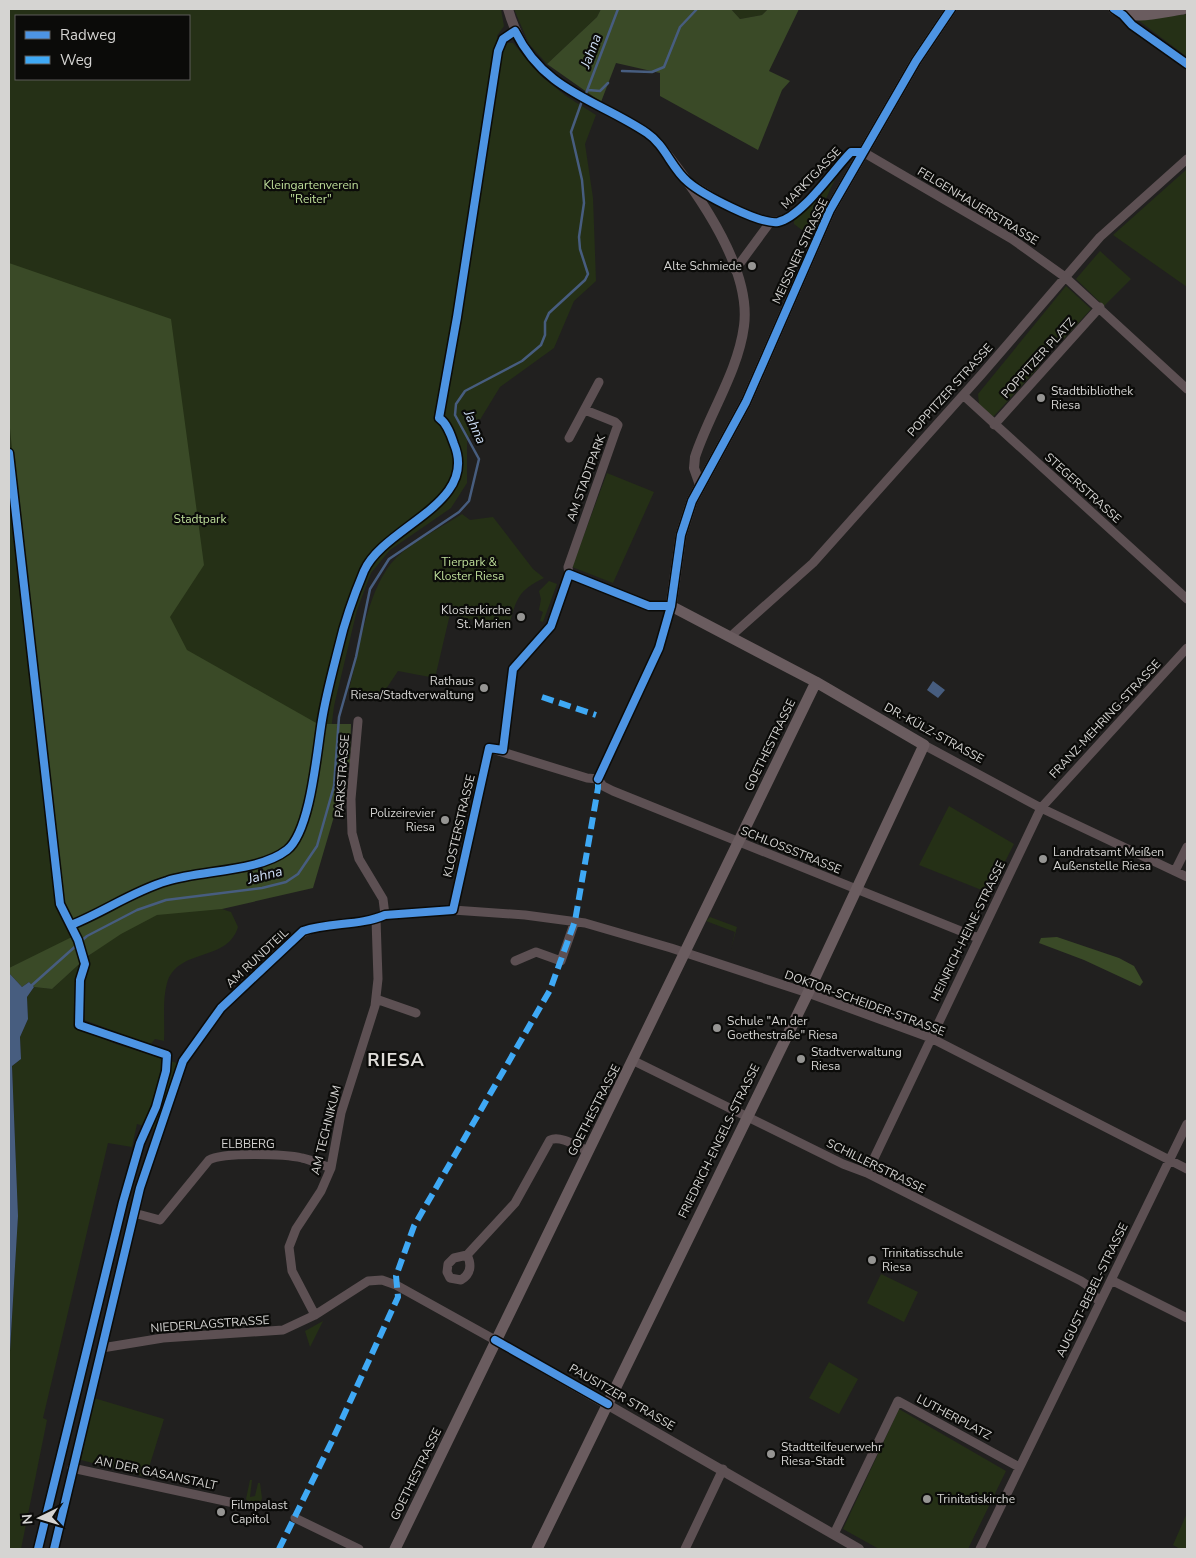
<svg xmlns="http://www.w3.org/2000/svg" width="1196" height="1558" font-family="'Nunito Sans',sans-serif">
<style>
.green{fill:#253016;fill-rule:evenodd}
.forest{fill:#3a4a27}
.water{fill:#475d7f}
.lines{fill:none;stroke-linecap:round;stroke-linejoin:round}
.stream{stroke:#475d7f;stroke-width:2.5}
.minor{stroke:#5d5053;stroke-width:9}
.tertiary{stroke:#5d5053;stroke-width:10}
.secondary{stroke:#6a5c5f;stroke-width:11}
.quiet{stroke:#3fa9f5;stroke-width:6;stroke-dasharray:12 6;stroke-linecap:butt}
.cycleway-casing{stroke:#0b0b09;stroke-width:11}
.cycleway{stroke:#4d94e3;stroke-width:8}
.poi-dot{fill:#969593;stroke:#0b0b09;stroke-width:2}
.labels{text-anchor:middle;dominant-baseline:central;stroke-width:4.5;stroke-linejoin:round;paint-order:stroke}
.street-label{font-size:12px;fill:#d5d4d2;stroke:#0b0b09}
.park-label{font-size:12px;fill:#bede9a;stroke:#0b0b09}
.poi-label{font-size:12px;fill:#d5d4d2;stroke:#0b0b09;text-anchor:start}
.water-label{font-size:14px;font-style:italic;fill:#cfdff8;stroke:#0b0b09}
.district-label{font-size:18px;font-weight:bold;letter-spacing:1px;fill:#dfddd9;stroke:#0b0b09}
</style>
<rect width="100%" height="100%" fill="#21201f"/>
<path class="green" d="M9 9H501L504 26 497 36 502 51 507 43H513L541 76 566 96 596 115 585 144 593 198 596 281 574 301 554 348 500 387 467 441V483L451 508 390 550 371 573 357 610 334 706 320 823 9 968ZM16 16H189V79H16Z
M514 9H601L597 17 547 64 529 44Z
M731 9H768L762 15 740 19Z
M1187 14V57L1138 20Z
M1187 169V287L1113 235Z
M839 172C827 193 820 215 810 236L794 224V221Z
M1100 251 1131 279 1104 306 1076 279Z
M1066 286 1091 309 1063 340 1058 337 1034 363 1039 367 993 417 979 404 978 394Z
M607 473 654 492 613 583 572 567Z
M462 514 470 520 493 517 533 569 544 578C518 590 516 600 509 626H498L450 614 435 678 398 671 380 698 349 690C360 649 367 586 397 557 413 542 443 526 462 514Z
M549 581 557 584 543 622 540 621 543 612 539 610 541 599 539 591Z
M949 806 1014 844 989 893 919 865Z
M222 909 231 912 238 927C227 963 178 947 167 983 162 1001 165 1022 164 1041L155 1039 150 1045 82 1019 83 1030 116 1044 177 1063 154 1129 137 1124 132 1147 108 1143 43 1418 47 1420 21 1549H9V1368L18 1216 12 1066 21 1059 20 1037 28 1019 27 997 34 987 52 989C82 961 116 929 156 915 171 910 204 910 222 909Z
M710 917 737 927 731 949 735 932 706 921Z
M881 1274 918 1292 904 1322 867 1303Z
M323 1321 310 1347 305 1331Z
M829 1362 858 1379 839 1414 809 1398Z
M94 1398 164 1419 146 1477 81 1460Z
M899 1409 1006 1471 968 1549H879L843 1529Z
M250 1480H252L250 1497 255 1496 258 1483H260L262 1498 259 1507 254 1511 246 1499Z
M1187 1513V1549H1180L1173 1545Z"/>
<path class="forest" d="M601 9H731L740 19 762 15 768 9H799L769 71 790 81 782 90 758 150 660 96V73L616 63 601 102 547 64 597 17Z
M9 263 171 319 204 565 170 617 187 650 318 724H351L350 762 313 888 222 909 157 915 121 934 88 956 52 989 34 987 29 982 22 987 9 973V968L78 934 63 901 26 596 9 418Z
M1057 937 1119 958 1134 966 1143 982 1140 986 1084 960 1039 943 1041 938Z"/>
<path class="water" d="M933 681 945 690 938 698 927 690Z
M9 973 22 987 29 982 34 987 27 997 28 1019 20 1037 21 1059 12 1066 18 1216 9 1368Z"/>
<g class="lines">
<path class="stream" d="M622 71 652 72 664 67 680 27 697 9
M588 90 600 91 608 83
M585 96 618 9
M31 986 87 936 137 910 166 900 262 888 286 882 298 874 317 846 334 786 339 717 356 657 370 589 389 559 459 512 469 501 479 459 455 415 456 404 465 391 522 361 541 345 545 335V322L549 313 585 280 588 274 580 249 579 237 584 203 582 180 571 132 582 101"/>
<path class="minor" d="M1123 15 1132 25 1187 64
M690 183C710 196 765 232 788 218 811 205 832 172 851 152H863L1012 239 1065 277 1187 389
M735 270 771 221
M963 395 1187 599
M994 425 1100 307
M569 438 599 382
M569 574 649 606H671L659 648 598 779
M731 636 813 563 981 375 1100 237 1187 159
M358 721 351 799 352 833 359 859 383 899 385 915
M924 745 1041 808 1187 877
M503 750 513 669 551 626 569 574 568 567 616 430 618 425 615 422 585 410
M598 779 603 786 613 791 978 938
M1175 871 1187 847
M453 910 489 748 587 778 598 779
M515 961 536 952 561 961 575 921
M376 999 416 1013
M634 1061 843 1164 867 1173 1081 1281 1087 1285 1099 1302
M867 1173 1041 808 1187 648
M134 1213 160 1220 209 1160C222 1152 286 1154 302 1158 312 1160 322 1165 331 1168
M467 1255C472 1265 471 1274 461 1280L450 1278 447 1272 448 1264 454 1258 467 1255 515 1203 550 1140C561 1135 578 1147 588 1151
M1111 1280 1187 1318
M315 1315 292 1271 289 1247 296 1229 321 1191 331 1168 341 1113 375 1006 378 979 376 919
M102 1348 163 1338 283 1330 315 1315 368 1281 382 1280 396 1285 495 1340
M72 1468 234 1503
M295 1518 359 1549
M834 1534 898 1401 1019 1467
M54 1549 140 1188 183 1061 221 1008 292 940C322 916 353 929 385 915L453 910 525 915 585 923 671 948 808 993 931 1038 1187 1169
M685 1549 723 1469
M980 1549 1187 1124"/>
<path class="tertiary" d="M508 9C530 86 587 95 646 132 659 141 667 155 676 166 707 207 751 273 744 326 738 372 709 414 695 457L694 468 700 485
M495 1340 859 1549"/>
<path class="secondary" d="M1114 9C1133 21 1161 12 1183 9
M395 1549 816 682
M537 1549 808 993 924 745 816 682 671 606 681 535 692 501 746 402 830 210 916 61 951 9"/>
<path class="quiet" d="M542 697 596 715
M279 1549 331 1443 398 1297 396 1276 414 1226 550 990 575 921 598 788V779"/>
<g class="cycleway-casing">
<path id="cycleway" d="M1114 9 1123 15 1132 25 1187 64
M9 453 60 904 78 940 85 964 80 980 79 1025 167 1055 166 1071 156 1107 140 1143 123 1202 38 1549
M598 779 659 648 671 606 681 535 692 501 746 402 830 210 916 61 951 9
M71 925C104 912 133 891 167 881 201 870 259 872 287 850 311 831 317 749 322 720 326 695 333 670 339 646 345 620 354 595 364 571 384 526 479 504 454 444 451 435 447 423 439 418L457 317 498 51 503 39 515 31C545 92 596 99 647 133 665 145 672 169 688 182 702 194 760 225 778 222 802 217 833 170 851 152H863
M495 1340 608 1404
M54 1549 140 1188 183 1061 221 1008 303 931C330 922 360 926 385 915L453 910 489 748 503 750 513 669 551 626 569 574 649 606H671"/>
</g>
<use href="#cycleway" class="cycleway"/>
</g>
<g class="poi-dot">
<circle cx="752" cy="266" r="5"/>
<circle cx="1041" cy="398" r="5"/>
<circle cx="521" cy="617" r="5"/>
<circle cx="484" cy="688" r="5"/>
<circle cx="445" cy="820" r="5"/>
<circle cx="1043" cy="859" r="5"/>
<circle cx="717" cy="1028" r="5"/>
<circle cx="801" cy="1059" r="5"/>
<circle cx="872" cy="1260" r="5"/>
<circle cx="771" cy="1454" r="5"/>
<circle cx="927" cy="1499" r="5"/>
<circle cx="221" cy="1512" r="5"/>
</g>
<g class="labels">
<g class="street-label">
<text transform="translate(811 178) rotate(-46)">MARKTGASSE</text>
<text transform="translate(978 206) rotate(31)">FELGENHAUERSTRASSE</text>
<text transform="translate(800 251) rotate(-65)">MEISSNER STRASSE</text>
<text transform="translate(1038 358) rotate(-48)">POPPITZER PLATZ</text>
<text transform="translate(950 390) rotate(-48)">POPPITZER STRASSE</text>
<text transform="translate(586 478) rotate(-70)">AM STADTPARK</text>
<text transform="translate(1083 488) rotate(42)">STEGERSTRASSE</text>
<text transform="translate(1105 719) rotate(-47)">FRANZ-MEHRING-STRASSE</text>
<text transform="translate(934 733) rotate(29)">DR.-KÜLZ-STRASSE</text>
<text transform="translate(770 745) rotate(-64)">GOETHESTRASSE</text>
<text transform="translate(342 776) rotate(-86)">PARKSTRASSE</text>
<text transform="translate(459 826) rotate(-77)">KLOSTERSTRASSE</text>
<text transform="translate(791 850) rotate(22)">SCHLOSSSTRASSE</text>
<text transform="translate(968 931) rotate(-64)">HEINRICH-HEINE-STRASSE</text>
<text transform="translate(257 958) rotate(-43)">AM RUNDTEIL</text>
<text transform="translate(865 1003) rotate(20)">DOKTOR-SCHEIDER-STRASSE</text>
<text transform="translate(594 1110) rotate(-63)">GOETHESTRASSE</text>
<text transform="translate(326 1130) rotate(-76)">AM TECHNIKUM</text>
<text transform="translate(719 1141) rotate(-64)">FRIEDRICH-ENGELS-STRASSE</text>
<text x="248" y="1144">ELBBERG</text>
<text transform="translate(876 1166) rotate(26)">SCHILLERSTRASSE</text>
<text transform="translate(1092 1290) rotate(-64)">AUGUST-BEBEL-STRASSE</text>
<text transform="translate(210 1324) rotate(-4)">NIEDERLAGSTRASSE</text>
<text transform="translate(622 1397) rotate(30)">PAUSITZER STRASSE</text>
<text transform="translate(954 1417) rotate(28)">LUTHERPLATZ</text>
<text transform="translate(156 1473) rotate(12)">AN DER GASANSTALT</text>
<text transform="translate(416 1474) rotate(-64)">GOETHESTRASSE</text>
</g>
<g class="park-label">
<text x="311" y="185">Kleingartenverein<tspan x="311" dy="14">"Reiter"</tspan></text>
<text x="200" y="519">Stadtpark</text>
<text x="469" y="562">Tierpark &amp;<tspan x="469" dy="14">Kloster Riesa</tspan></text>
</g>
<g class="poi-label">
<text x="742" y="266" text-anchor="end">Alte Schmiede</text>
<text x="1051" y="391">Stadtbibliothek<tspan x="1051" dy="14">Riesa</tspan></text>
<text x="511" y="610" text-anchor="end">Klosterkirche<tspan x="511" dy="14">St. Marien</tspan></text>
<text x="474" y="681" text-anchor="end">Rathaus<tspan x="474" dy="14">Riesa/Stadtverwaltung</tspan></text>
<text x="435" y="813" text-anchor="end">Polizeirevier<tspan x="435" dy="14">Riesa</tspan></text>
<text x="1053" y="852">Landratsamt Meißen<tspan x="1053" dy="14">Außenstelle Riesa</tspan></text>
<text x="727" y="1021">Schule "An der<tspan x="727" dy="14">Goethestraße" Riesa</tspan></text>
<text x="811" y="1052">Stadtverwaltung<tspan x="811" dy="14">Riesa</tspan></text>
<text x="882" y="1253">Trinitatisschule<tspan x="882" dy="14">Riesa</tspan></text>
<text x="781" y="1447">Stadtteilfeuerwehr<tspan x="781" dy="14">Riesa-Stadt</tspan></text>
<text x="937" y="1499">Trinitatiskirche</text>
<text x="231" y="1505">Filmpalast<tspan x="231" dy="14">Capitol</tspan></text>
</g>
<g class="water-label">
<text transform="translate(591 51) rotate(-69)">Jahna</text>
<text transform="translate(475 427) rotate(66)">Jahna</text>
<text transform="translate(265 875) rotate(-14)">Jahna</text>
</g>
<g class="district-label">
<text x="396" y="1060">RIESA</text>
</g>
</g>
<rect width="1196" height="1558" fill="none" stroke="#d5d4d2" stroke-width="20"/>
<rect x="15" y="15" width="175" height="65" fill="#0b0b09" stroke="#5c5b59"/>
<rect x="25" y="31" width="25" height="8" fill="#4d94e3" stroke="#5c5b59"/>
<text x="60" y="40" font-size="15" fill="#d5d4d2">Radweg</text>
<rect x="25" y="56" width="25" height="8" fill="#3fa9f5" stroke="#5c5b59"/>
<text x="60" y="65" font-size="15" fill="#d5d4d2">Weg</text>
<g transform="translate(40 1518) rotate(265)" stroke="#0b0b09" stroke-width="4" paint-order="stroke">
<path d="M0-4L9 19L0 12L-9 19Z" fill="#d5d4d2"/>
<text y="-8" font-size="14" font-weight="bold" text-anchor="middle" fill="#d5d4d2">N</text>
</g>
</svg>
